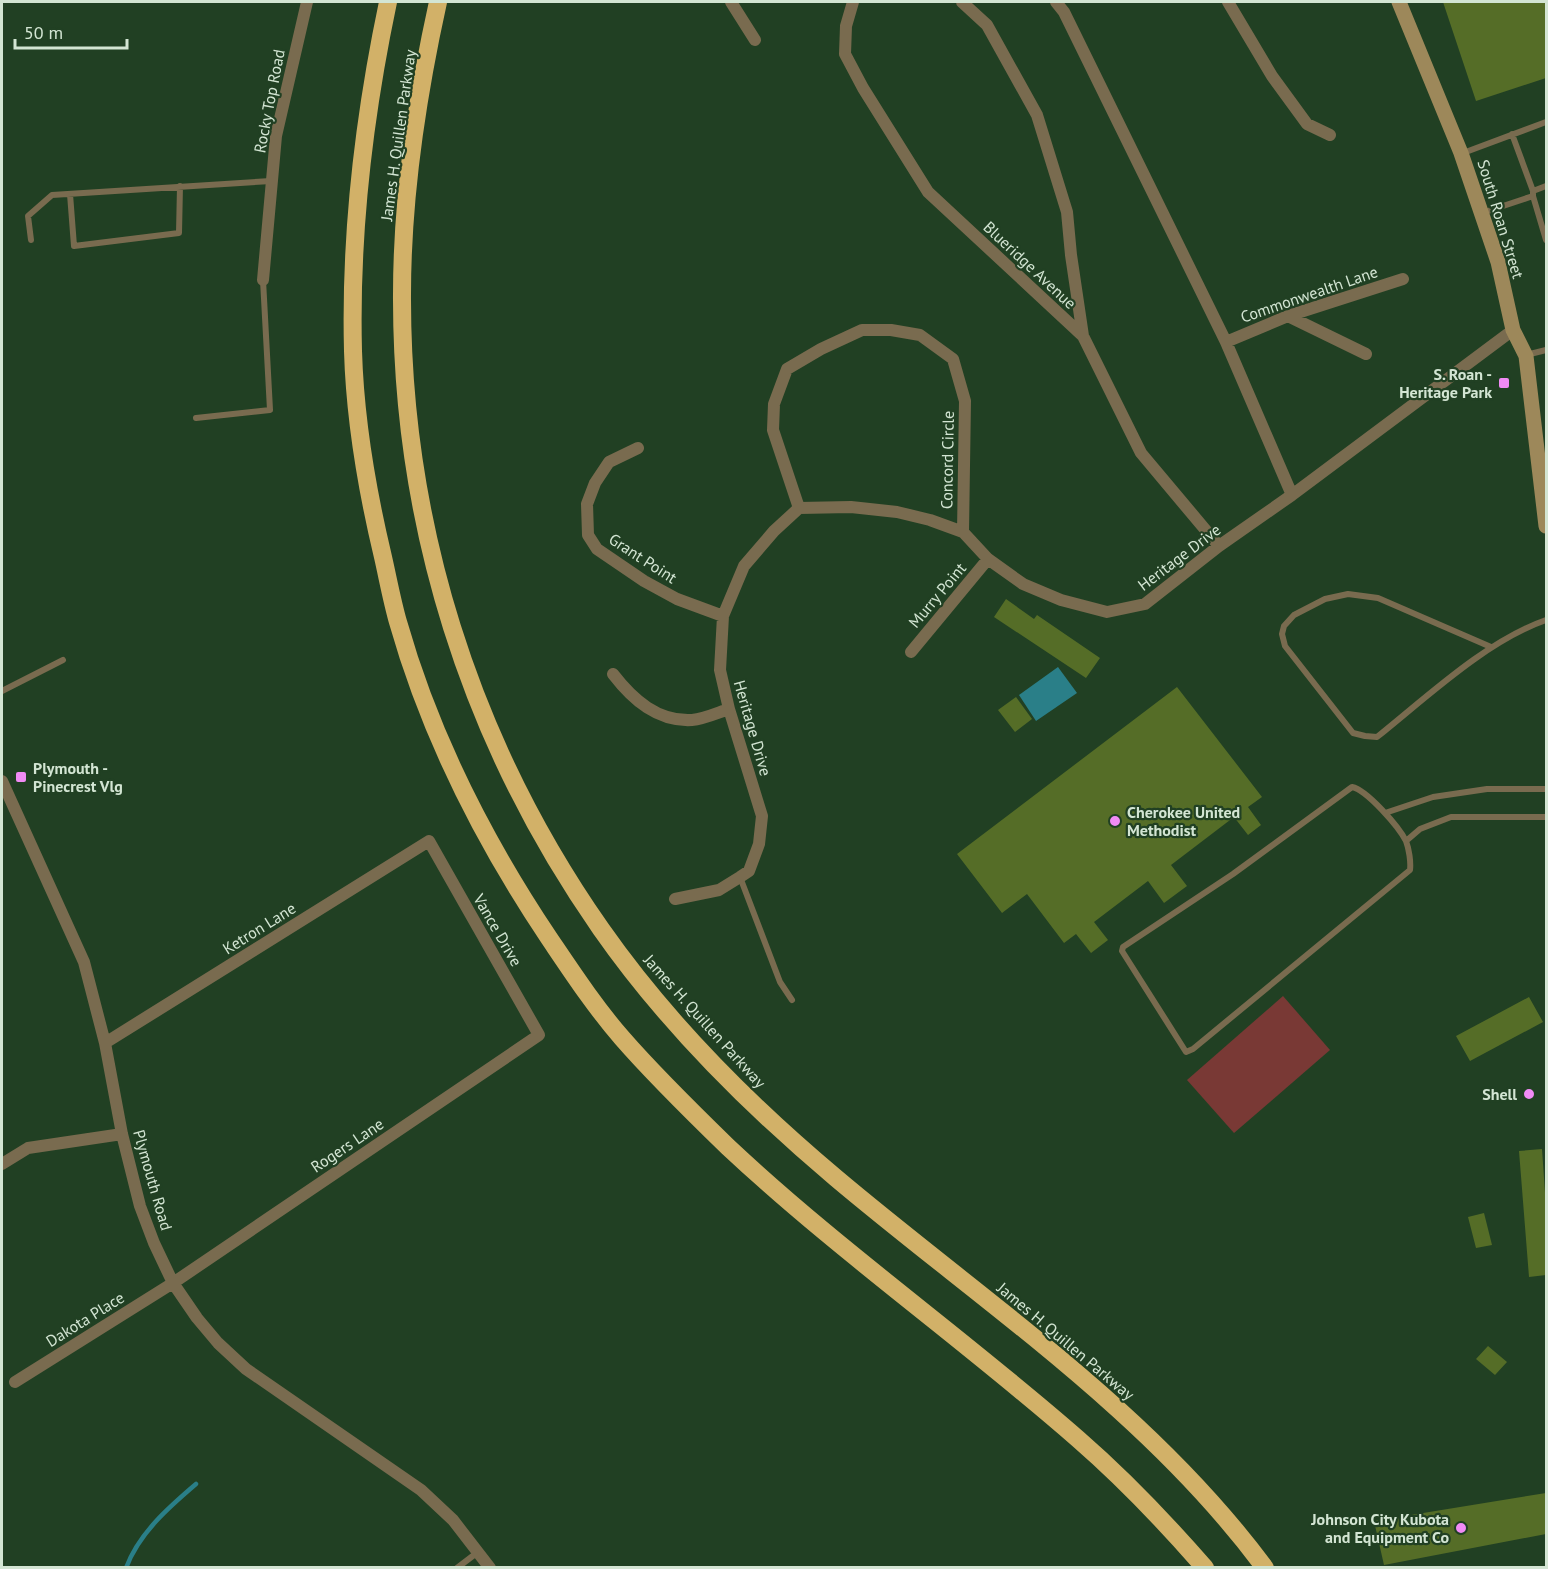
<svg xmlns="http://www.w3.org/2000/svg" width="1548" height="1569" font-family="'PT Sans',sans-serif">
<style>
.green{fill:#793935}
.water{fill:#2a7f88}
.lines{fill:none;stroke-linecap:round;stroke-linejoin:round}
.stream{stroke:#2a7f88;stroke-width:4.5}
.building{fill:#556d27}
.lane{stroke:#796b4f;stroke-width:6}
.street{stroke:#796b4f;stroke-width:12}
.secondary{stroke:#9d885a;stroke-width:15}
.highway{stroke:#d2b168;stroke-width:18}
.poi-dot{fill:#f18bf5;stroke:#214023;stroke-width:2}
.labels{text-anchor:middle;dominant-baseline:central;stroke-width:4.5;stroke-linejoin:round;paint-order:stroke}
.street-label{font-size:16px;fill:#d3e5d3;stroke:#214023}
.poi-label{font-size:16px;font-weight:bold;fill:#d3e5d3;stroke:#214023;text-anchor:end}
</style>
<rect width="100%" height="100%" fill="#214023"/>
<path class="green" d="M1283 996 1330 1050 1234 1133 1187 1080Z"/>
<path class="water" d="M1058 667 1077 693 1036 721 1019 695Z"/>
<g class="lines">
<path class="stream" d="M126 1568C139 1533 169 1507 196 1484"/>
</g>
<path class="building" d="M1443 2H1546V78L1476 101Z
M1006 599 1034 619 1037 615 1100 658 1086 678 994 617Z
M1177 687 1262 797 1248 807 1261 825 1248 835 1234 817 1171 865 1187 886 1164 903 1148 881 1094 922 1108 940 1091 953 1076 934 1064 943 1027 894 1002 913 957 854Z
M1016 697 1032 719 1015 732 998 710Z
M1529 997 1543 1022 1470 1061 1456 1036Z
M1542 1149 1546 1207V1275L1529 1277 1519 1151Z
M1484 1213 1492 1245 1476 1248 1468 1217Z
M1488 1346 1507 1362 1495 1375 1476 1359Z
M1546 1493V1534L1384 1565 1374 1521Z"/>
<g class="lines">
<path class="lane" d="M1463 153 1546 122
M1533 191 1546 186
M70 194 74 246 179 233 180 186
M1533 196 1546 240
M1482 213 1533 196V191L1512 134
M31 240 28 216 52 195 271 181
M1526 355 1546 350
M196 418 270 410 263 280
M1491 647 1378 598 1348 594 1325 599 1294 615 1284 626 1282 634 1285 646 1353 733 1365 736 1377 737C1427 697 1486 641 1546 620
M2 691 63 660
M1352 787C1367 790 1399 827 1406 841 1409 849 1411 862 1410 870L1193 1049 1186 1052 1122 951 1123 947 1233 874Z
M1385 813 1433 797 1487 789H1546
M1406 841 1420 829 1451 817H1546
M740 877 780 982 792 1000
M457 1568 478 1552"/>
<path class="street" d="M731 2 755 40
M853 2 846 26 845 54 863 88 928 192 1083 336 1141 453 1219 546
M962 2 987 25 1037 115 1067 212 1071 255 1083 336
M1056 2 1064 12 1226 342 1292 495
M1228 2 1272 76 1307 124 1330 135
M263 280 276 136 307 2
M1288 316 1366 354
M1226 342 1288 316 1403 279
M638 448 609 462 595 483 587 504 588 535 597 549 644 581 677 599 723 616
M799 508 773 430 774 404 787 369 821 349 862 330H891L920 335 953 359 965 401 963 532
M911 652 988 559
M613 674C633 700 658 722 692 720 704 719 717 713 729 709
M2 781 84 962 105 1043 122 1134 140 1206 154 1243 173 1283 197 1318 218 1343 246 1369 421 1490 453 1520 490 1568
M675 899 719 890 740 877 749 871 759 844 762 816 729 709 720 670 723 616 744 566 774 531 799 508 851 507 897 512 930 520 963 532 988 559 1023 584 1061 600 1107 612 1145 604 1219 546 1292 495 1513 330
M2 1164 28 1148 122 1134
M15 1382 173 1283 539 1035 429 841 105 1043"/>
<path class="secondary" d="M1399 2 1461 153 1498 262 1513 330 1526 356 1546 526"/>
<path class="highway" d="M388 2C364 116 350 234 353 351 355 420 367 490 383 557 388 579 392 601 398 622 430 735 484 841 549 938 572 972 595 1007 622 1038 655 1076 692 1112 728 1147 839 1251 964 1339 1078 1439 1124 1479 1165 1522 1205 1568
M438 2C417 97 402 196 402 294 401 523 470 742 601 929 666 1022 749 1105 836 1178 983 1302 1149 1411 1265 1568"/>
</g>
<g class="poi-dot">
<rect x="1498" y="377" width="12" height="12" rx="3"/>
<rect x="15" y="771" width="12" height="12" rx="3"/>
<circle cx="1115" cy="821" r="6"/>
<circle cx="1529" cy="1094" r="6"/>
<circle cx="1461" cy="1528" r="6"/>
</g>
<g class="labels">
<g class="street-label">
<text transform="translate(269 101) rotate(-79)">Rocky Top Road</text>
<text transform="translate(398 135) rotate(-82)">James H. Quillen Parkway</text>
<text transform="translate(1501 219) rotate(73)">South Roan Street</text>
<text transform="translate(1030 265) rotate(43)">Blueridge Avenue</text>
<text transform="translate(1309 294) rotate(-19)">Commonwealth Lane</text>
<text transform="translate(947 460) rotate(-89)">Concord Circle</text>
<text transform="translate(1179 557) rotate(-37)">Heritage Drive</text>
<text transform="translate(643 558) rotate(33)">Grant Point</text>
<text transform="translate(937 595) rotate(-50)">Murry Point</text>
<text transform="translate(753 728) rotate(74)">Heritage Drive</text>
<text transform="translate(259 928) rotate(-32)">Ketron Lane</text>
<text transform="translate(498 930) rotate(60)">Vance Drive</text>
<text transform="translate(705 1021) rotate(48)">James H. Quillen Parkway</text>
<text transform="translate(347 1145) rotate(-34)">Rogers Lane</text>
<text transform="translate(153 1180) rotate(74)">Plymouth Road</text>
<text transform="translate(85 1319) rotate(-32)">Dakota Place</text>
<text transform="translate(1066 1341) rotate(40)">James H. Quillen Parkway</text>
</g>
<g class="poi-label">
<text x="1492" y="374">S. Roan -<tspan x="1492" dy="18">Heritage Park</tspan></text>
<text x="33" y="768" text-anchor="start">Plymouth -<tspan x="33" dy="18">Pinecrest Vlg</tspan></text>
<text x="1127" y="812" text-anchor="start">Cherokee United<tspan x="1127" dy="18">Methodist</tspan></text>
<text x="1517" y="1094">Shell</text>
<text x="1449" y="1519">Johnson City Kubota<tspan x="1449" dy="18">and Equipment Co</tspan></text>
</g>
</g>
<rect width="1548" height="1569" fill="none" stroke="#d3e5d3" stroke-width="6"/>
<path d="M15 39v9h112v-9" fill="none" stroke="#d3e5d3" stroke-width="3"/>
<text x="24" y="39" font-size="18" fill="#d3e5d3" stroke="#214023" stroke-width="4.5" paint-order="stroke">50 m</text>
</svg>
